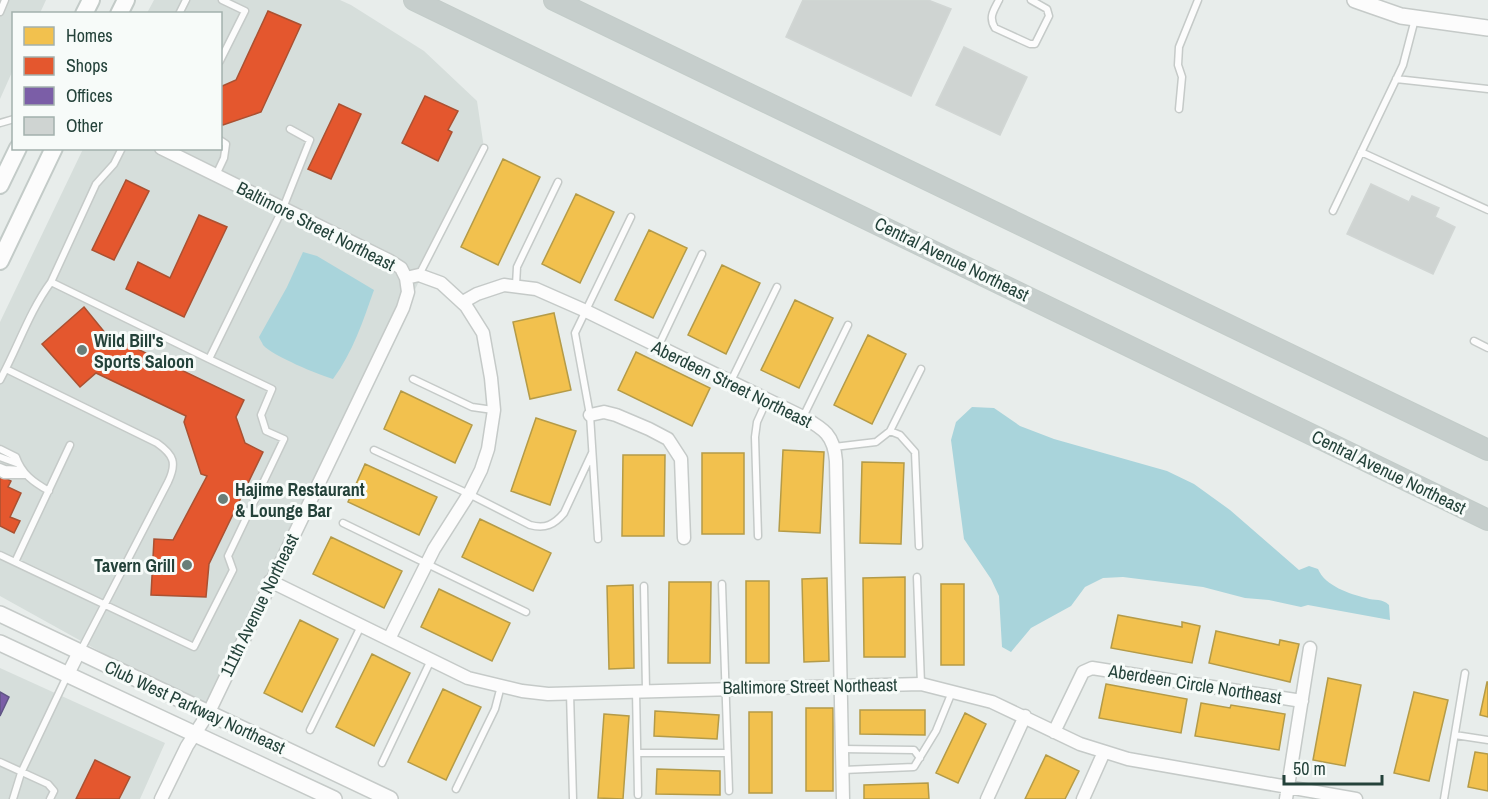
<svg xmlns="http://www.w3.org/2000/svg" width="1488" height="799" font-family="'Archivo Narrow',sans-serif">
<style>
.built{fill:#d6dedb}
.water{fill:#a9d4db}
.homes{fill:#f2c14e;stroke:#b49b48;stroke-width:1.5}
.shops{fill:#e4572e;stroke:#aa5132;stroke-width:1.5}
.offices{fill:#7b5ea7;stroke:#615686;stroke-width:1.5}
.building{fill:#cfd4d2;stroke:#d1d6d4;stroke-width:1.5}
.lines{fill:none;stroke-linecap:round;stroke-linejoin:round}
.service-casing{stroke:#c5cac8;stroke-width:9}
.minor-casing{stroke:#c5cac8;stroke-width:15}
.tertiary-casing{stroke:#c5cac8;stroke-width:18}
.secondary-casing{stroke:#c3cbc8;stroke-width:20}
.trunk-casing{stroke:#c3ccc9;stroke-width:22}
.service{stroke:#fcfcfc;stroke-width:6}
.minor{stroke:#fcfcfc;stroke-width:12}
.tertiary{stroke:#fcfcfc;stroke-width:15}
.secondary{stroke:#fcfcfc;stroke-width:16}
.trunk{stroke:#c6cecc;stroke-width:20}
.poi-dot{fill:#697e78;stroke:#f7fbf9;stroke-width:2}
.labels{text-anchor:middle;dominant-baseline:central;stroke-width:6;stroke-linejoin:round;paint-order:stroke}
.street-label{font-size:18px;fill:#24423a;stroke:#f7fbf9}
.poi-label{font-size:18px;font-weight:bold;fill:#24423a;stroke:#f7fbf9;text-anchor:start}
</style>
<rect width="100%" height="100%" fill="#e8edeb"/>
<path class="built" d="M0 0H46L40 13 14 14 13 70 0 99Z
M154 0H340L351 5 424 51 477 101 484 148 209 712 0 596V322L83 149 220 148V14L147 13Z
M0 668 165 743 140 799H0Z"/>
<path class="water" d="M303 252 317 256 374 290C363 321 353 352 333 379 319 375 273 356 263 345 263 344 259 338 259 337L287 287Z
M972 407 994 408 1020 426 1054 439 1167 471 1194 484 1230 510 1299 570 1309 566 1318 569C1325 586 1350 594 1366 598 1375 601 1382 598 1389 605L1390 620 1308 605 1301 607 1269 600 1245 598 1203 587 1123 577 1103 578 1085 587 1071 606 1031 628 1011 652 1002 647 999 596 991 579 964 539 951 440 956 422Z"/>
<path class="homes" d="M503 159 540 177 498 265 461 247Z
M576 194 614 212 580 283 542 264Z
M649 230 687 248 653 318 615 300Z
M722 265 760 283 726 354 688 335Z
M795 300 833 318 799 388 761 370Z
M554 313 571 390 530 399 513 322Z
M868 335 906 354 872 424 834 405Z
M636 352 710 388 692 426 618 390Z
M401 391 472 425 455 463 384 429Z
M536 418 576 431 550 505 511 491Z
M783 450 824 452 820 533 779 531Z
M702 453H744V534H702Z
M623 455H665L664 536H622Z
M862 462 904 463 901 544 860 543Z
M365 464 437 497 419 535 348 502Z
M480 519 551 553 533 591 462 557Z
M331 537 402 571 384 608 313 574Z
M905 577V657H864L863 578Z
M827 578 829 661 804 662 802 579Z
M746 581H769V663H746Z
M669 582H711L710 663H668Z
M941 584H964V665H941Z
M633 585 634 668 609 669 607 586Z
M439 589 510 623 492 661 421 627Z
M1118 615 1182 627V622L1200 626 1192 663 1111 648Z
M300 620 338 639 302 712 264 693Z
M1216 631 1279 645 1280 640 1299 644 1290 682 1209 663Z
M372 654 410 673 374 746 336 727Z
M1328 678 1361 685 1345 766 1313 760Z
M1487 682H1488V717L1480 715Z
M1106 684 1187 699 1181 733 1099 718Z
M443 689 481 707 446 780 408 762Z
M1414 692 1448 700 1429 781 1394 773Z
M1201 703 1230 708 1231 705 1285 714 1279 750 1195 736Z
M806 708H833V791H806Z
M860 710H925V735L860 734Z
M655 711 719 715 717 739 654 736Z
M749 712H772V793H749Z
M965 713 986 724 958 783 936 773Z
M604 714 629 716 623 799 598 798Z
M1475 752 1488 754V791L1468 787Z
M1046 755 1079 771 1065 799H1025Z
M657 769 720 771V795L656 794Z
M928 783 929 799H864V785Z"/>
<path class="shops" d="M268 11 301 25 261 112 223 125 220 124V87L236 80Z
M425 96 458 111 448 130 452 132 438 161 402 143Z
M339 104 361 114 331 179 308 169Z
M126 180 149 191 114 260 92 250Z
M199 215 227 227 184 317 126 289 138 262 170 278Z
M84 307 106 334 244 400 236 417 245 443 263 452 209 564 206 597 151 595 154 539 173 540 207 476 201 474 184 422 186 416 96 373 80 387 42 344Z
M0 475 11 481 8 487 21 493 10 517 20 521 14 533 0 526Z
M95 760 130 777 119 799H76Z"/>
<path class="offices" d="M0 692 9 697 0 716Z"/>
<path class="building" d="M803 0H928L951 9 911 96 786 37Z
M964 47 1027 77 1000 135 936 105Z
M1371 184 1409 202 1412 196 1439 208 1435 217 1455 227 1433 274 1347 234Z"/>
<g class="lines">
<g class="service-casing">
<path id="service" d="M999 0C994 10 988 17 995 28L1030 44H1035L1049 16 1047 9 1031 0
M0 12 5 0
M179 14 186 0
M220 61 245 11 222 0
M1396 79 1488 89
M1179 109 1182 77 1178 65 1179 47 1198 0
M0 123 14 119
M122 148 114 164 96 184 51 282 209 359 283 208 310 140 290 129
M1361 152 1488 210
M216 175 224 158 226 144 220 140
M1333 211 1403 65 1415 19
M419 275 484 148
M516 285 517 267 558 182
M1474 341 1488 348
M658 347 702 254
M6 369 157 443C174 455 177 463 168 482L80 652
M413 379 472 407 493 410
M0 380C18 347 29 312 51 282
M731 381 777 287
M803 417 848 325
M890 431 900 435 915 452 919 546
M834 447 876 442 890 431 921 369
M0 449 16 457C22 474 33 482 49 491
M374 450 469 494 530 525C545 529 554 525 564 513L592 453
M0 457 19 464
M0 467 5 469 21 470
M0 473 4 475H26
M343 523 526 612
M758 536 755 437 757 422 767 400
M598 539 590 415 575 333 631 217
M0 555 194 647 233 570 228 556 284 439 266 431 261 415 272 389 209 359
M15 562 70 445
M917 577 921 684
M722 584 729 791
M644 586 646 690
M636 691 638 795
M570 693 573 799
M310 730 361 626
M1455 735 1488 740
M842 749 914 750 920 758
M638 753H727
M0 762 48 784 54 791 50 799
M382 763 431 660
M843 770 914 767 936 731 952 692
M456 789 495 709 501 686
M13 799 21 773 67 676
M1444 799 1465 673"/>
</g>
<g class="minor-casing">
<path id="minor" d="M161 148 390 261 401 268 406 278 419 275 441 283 466 306 483 333 491 378 494 410 488 449 481 470 469 494 434 549 389 639
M463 302 477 294 504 285 536 289 586 311 803 417C824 429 834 435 836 461L843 799
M590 415 604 412 616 415 649 429 668 439 681 459 684 538
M270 581 468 678 522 691 548 694 921 684 992 702 1080 744 1128 759 1356 799
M67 676 79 652
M1054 732 1083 672 1092 668 1302 701
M161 799 187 746 209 712 403 308 408 292 406 278
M987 799 1025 716
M1083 799 1104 752
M1286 799 1310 648"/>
</g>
<g class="tertiary-casing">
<path id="tertiary" d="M1355 0 1401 16 1488 28
M0 614 390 799
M0 643 334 799"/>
</g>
<g class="secondary-casing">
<path id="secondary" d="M84 14 91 0
M119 14 126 0
M0 185 18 148
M0 261 54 148"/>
</g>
<g class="trunk-casing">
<path id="trunk" d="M414 0 1488 520
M554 0 1488 450"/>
</g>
<use href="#service" class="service"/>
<use href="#minor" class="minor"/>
<use href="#tertiary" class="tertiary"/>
<use href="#secondary" class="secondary"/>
<use href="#trunk" class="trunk"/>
</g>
<g class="poi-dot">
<circle cx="82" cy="350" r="6"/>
<circle cx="223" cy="499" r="6"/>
<circle cx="187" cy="565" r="6"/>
</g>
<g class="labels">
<g class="street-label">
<text transform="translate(316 226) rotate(27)">Baltimore Street Northeast</text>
<text transform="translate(952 259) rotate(26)">Central Avenue Northeast</text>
<text transform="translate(732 384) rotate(26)">Aberdeen Street Northeast</text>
<text transform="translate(1389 472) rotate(26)">Central Avenue Northeast</text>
<text transform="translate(259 605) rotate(-64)">111th Avenue Northeast</text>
<text transform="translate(1195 684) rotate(9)">Aberdeen Circle Northeast</text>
<text transform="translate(810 686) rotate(-1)">Baltimore Street Northeast</text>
<text transform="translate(195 707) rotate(25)">Club West Parkway Northeast</text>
</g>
<g class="poi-label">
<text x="94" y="340">Wild Bill's<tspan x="94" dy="21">Sports Saloon</tspan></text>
<text x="235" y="489">Hajime Restaurant<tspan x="235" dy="21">&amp; Lounge Bar</tspan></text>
<text x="175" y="565" text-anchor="end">Tavern Grill</text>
</g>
</g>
<rect x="12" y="12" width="210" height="138" fill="#f7fbf9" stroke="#a3b1ad" stroke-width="1.5"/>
<rect x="24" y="27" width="30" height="18" fill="#f2c14e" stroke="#a3b1ad" stroke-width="1.5"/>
<text x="66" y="42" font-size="18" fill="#24423a">Homes</text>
<rect x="24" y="57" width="30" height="18" fill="#e4572e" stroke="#a3b1ad" stroke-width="1.5"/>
<text x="66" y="72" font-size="18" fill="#24423a">Shops</text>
<rect x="24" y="87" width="30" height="18" fill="#7b5ea7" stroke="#a3b1ad" stroke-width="1.5"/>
<text x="66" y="102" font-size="18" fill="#24423a">Offices</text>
<rect x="24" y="117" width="30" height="18" fill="#cfd4d2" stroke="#a3b1ad" stroke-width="1.5"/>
<text x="66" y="132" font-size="18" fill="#24423a">Other</text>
<path d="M1284 775v9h98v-9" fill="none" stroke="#24423a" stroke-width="3"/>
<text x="1293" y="775" font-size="18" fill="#24423a" stroke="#f7fbf9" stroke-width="4.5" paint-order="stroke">50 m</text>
</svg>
